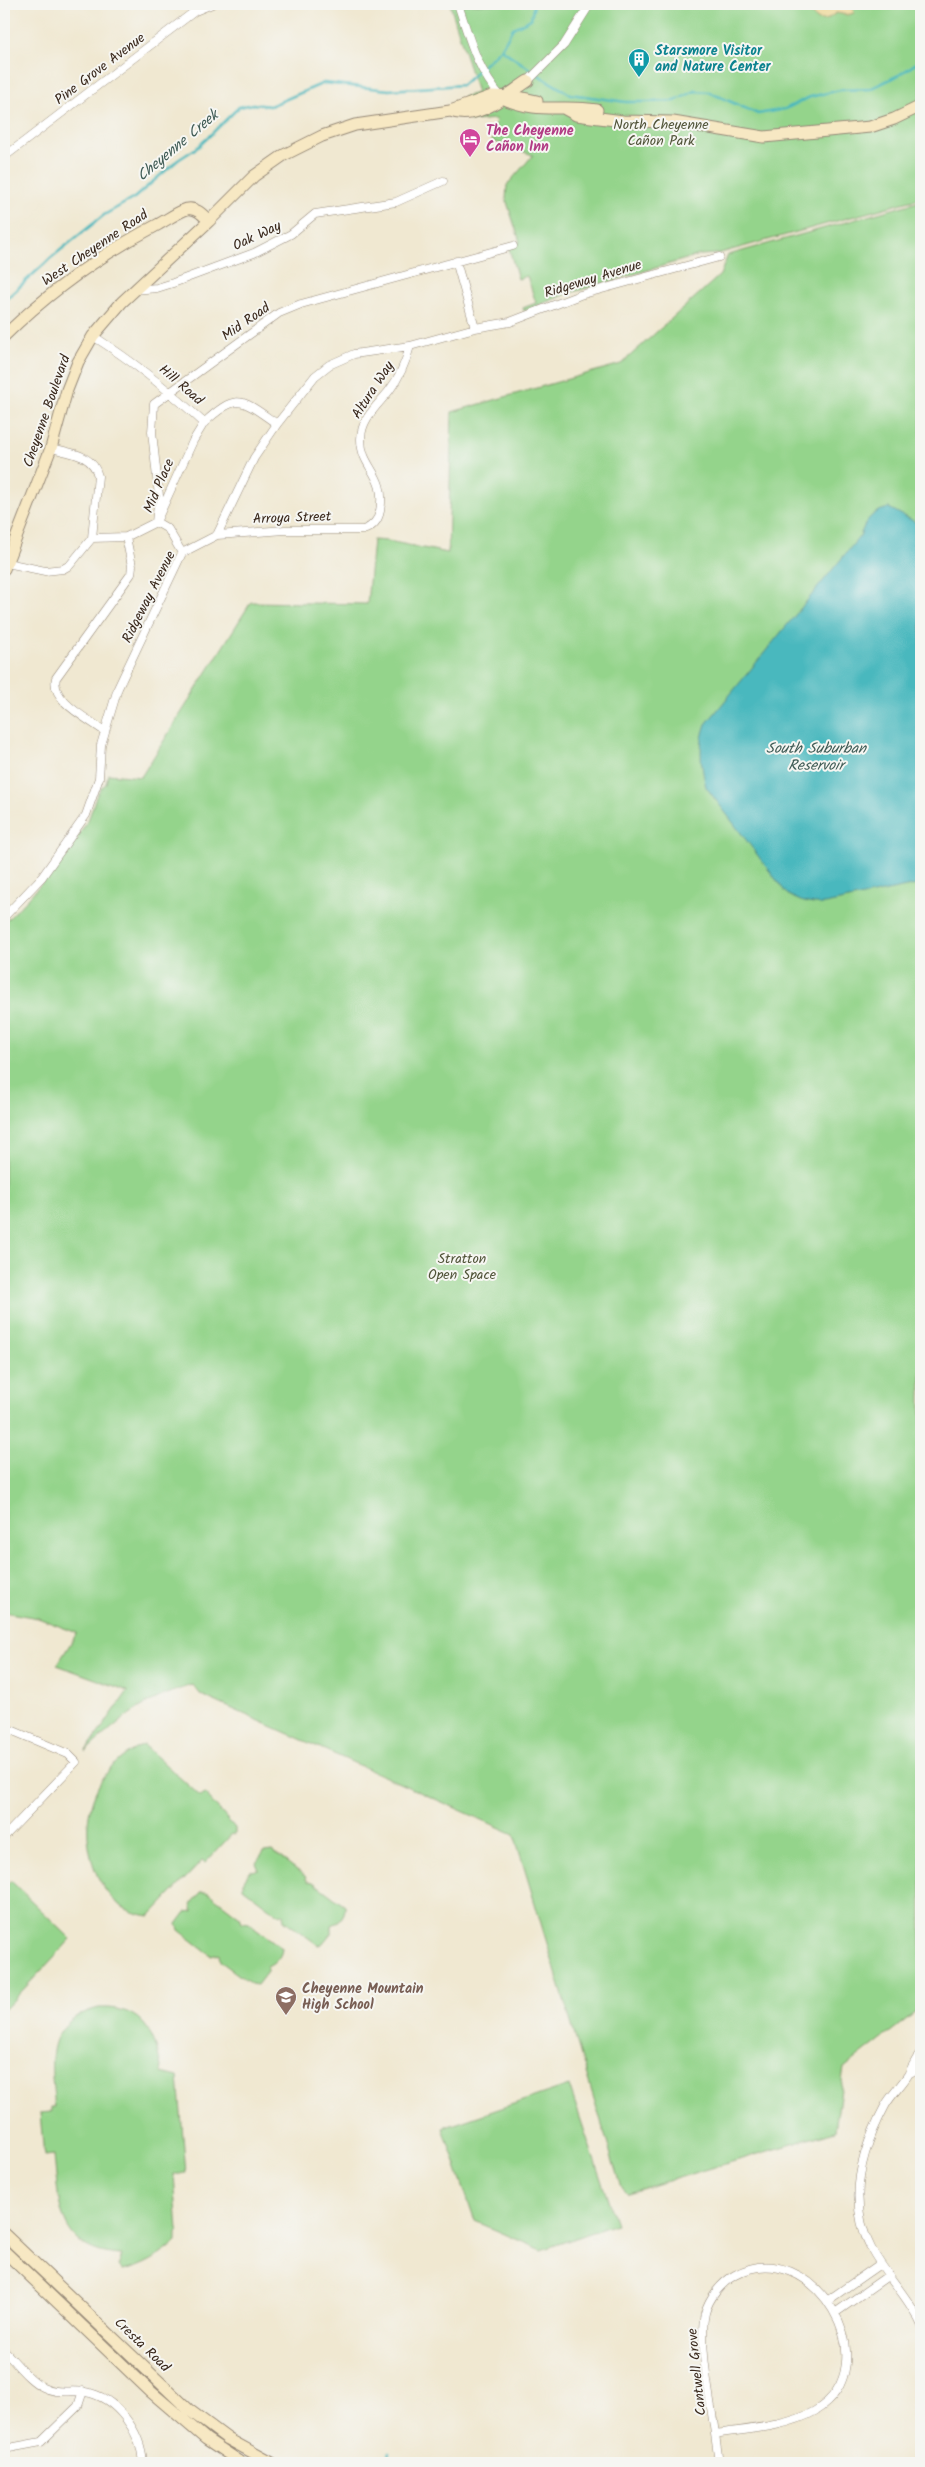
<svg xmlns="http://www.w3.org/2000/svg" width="925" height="2467" font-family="Kalam,sans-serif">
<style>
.green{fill:#94d48b;stroke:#687f54}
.sand{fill:#eeda9e;stroke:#94825e}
.water{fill:#48b8be;stroke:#42716e}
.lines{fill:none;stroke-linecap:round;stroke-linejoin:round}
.stream{stroke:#48b8be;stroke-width:2.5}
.street-casing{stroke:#968978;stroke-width:9}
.secondary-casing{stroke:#968978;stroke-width:13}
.street{stroke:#fff;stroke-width:8}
.secondary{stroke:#f7e8c3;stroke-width:11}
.labels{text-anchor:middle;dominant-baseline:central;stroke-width:4;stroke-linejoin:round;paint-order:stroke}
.culture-label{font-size:14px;font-weight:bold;fill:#0d838f;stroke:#f6f6f2;text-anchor:start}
.street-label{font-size:14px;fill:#3b2a1e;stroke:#f6f6f2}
.park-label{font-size:14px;fill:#515439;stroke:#f6f6f2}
.hotel-label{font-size:14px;font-weight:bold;fill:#b23c85;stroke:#f6f6f2;text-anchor:start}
.education-label{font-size:14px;font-weight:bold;fill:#785e54;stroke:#f6f6f2;text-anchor:start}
.water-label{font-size:15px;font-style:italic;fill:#405c56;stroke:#f6f6f2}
</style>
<rect width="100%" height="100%" fill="#f6f6f2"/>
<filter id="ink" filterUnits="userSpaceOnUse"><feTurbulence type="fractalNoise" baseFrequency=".02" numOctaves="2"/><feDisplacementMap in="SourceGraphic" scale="10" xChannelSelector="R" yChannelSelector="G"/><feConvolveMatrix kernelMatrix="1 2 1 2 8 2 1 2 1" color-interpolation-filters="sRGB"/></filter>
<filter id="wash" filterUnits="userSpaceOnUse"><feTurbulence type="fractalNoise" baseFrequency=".0096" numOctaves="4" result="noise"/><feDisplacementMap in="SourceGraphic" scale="20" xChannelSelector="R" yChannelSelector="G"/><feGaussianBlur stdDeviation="1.12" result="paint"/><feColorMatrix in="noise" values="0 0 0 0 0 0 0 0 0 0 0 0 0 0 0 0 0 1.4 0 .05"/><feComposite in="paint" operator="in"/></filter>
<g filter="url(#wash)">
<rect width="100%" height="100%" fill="#f0e8d1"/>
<path class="green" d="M450 4H921V198L717 254 700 255 566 294 524 311 523 308 536 303 527 276 518 279 508 245 520 242 506 199 507 185 533 155 492 141 496 119 470 121 463 97 477 93Z
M921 201V2008L844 2068 835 2131 628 2193 620 2185 514 1834 201 1695 193 1685C143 1700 123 1717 85 1752L128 1691 57 1665 77 1633 38 1618 4 1612V923C34 893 63 861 86 824 93 813 94 790 106 784L108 774 141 777 251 602 367 604 373 540 388 541 448 553 452 412 621 364 720 275 728 255Z
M144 1745 200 1796 205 1794 235 1828V1834H232L205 1863 202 1861 150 1916C124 1913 109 1900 98 1877 75 1826 91 1767 144 1745Z
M272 1851 305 1876 307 1881 313 1882 345 1906C346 1914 339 1923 332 1925V1932L322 1944 318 1945 284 1920 283 1914 276 1913 243 1888V1882L250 1871 259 1870 256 1863 264 1852Z
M11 1881 71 1939 4 2010V1888Z
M201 1892H207L240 1917 242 1922 249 1923 282 1948C282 1956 275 1964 267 1967V1972L257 1985 251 1984 220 1961 219 1953 211 1955 179 1930 177 1924 186 1912 193 1911 191 1905Z
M99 2008C144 2006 156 2035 162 2073L178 2077 186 2173 174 2174 178 2231 176 2233V2242C161 2256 143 2267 122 2271L118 2266 122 2255C58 2252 59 2206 54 2155L44 2156 40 2113 51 2112V2107H55C50 2061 43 2022 99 2008Z
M569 2085 616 2224 541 2250 475 2221 443 2128Z"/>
<path class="sand" d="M798 4H852L854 13 847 15 836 13 826 20H819Z"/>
<path class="water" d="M889 508 921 525V882L916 885 825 904C810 905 800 902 787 894L706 787C701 765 698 746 706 724L860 536C866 520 871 512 889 508Z"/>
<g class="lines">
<path class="stream" d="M501 49 543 78 570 94 626 102H646L675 101 695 91 709 92 758 114 785 109 810 97 840 90 870 89 899 75 921 60
M4 301 52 257 104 215 134 198 178 160 198 147 239 107 253 104 270 106 324 83 389 90 462 85 501 49 513 28 531 19 534 4
M386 2463 389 2453"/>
</g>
</g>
<g filter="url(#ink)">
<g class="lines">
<g class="street-casing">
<path id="street" d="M458 4C470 40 476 68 502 98
M528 81 564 45 590 4
M4 157 195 11 212 4
M456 261 475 328
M134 290 157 288 173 283 254 253 291 234 315 214 396 202 443 181
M93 336C134 362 169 390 204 423 238 391 242 400 277 424
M217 535 285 530H363C373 527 378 521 380 511 387 474 361 469 361 439 361 419 377 406 389 391 399 378 406 362 410 346
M92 538 126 537 156 522 159 496 152 432 154 404 279 313 301 304 513 246
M182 553 168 529 156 522 193 441 204 423
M7 563 45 571 63 569 70 565 92 538 98 476C93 454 70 453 51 448
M104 731C89 719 50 701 56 678L131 574 132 566 126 537
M4 917 42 877 86 815 99 778 101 745 118 688 182 553 217 535 254 458 277 424 315 376 329 365 354 354 410 346 475 328 510 322 580 295 719 257
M4 1727 68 1754 76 1762 4 1837
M921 2053C913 2062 913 2066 908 2075 901 2086 891 2095 885 2106 862 2149 846 2201 871 2248 885 2275 908 2296 921 2324
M909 2073 921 2069
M827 2301 880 2264
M835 2313 889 2275
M4 2351C16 2362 28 2380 43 2387 56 2394 71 2390 85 2392 117 2397 141 2432 143 2463
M715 2434C711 2402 698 2343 705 2313 709 2298 721 2283 735 2275 812 2232 892 2365 815 2411 787 2427 747 2429 715 2434L719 2463
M4 2449 41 2442 78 2406 83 2391"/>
</g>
<g class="secondary-casing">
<path id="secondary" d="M502 98C540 115 560 104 597 110
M565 109 576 115 623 121 673 122 764 137 870 127 894 119 921 106
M450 111 492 96 519 97 537 101
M4 336C49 292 103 253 159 224 168 219 178 212 187 209 196 207 203 215 209 221
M4 569 51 448 67 390 78 362 93 336 122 302 209 221 254 176 284 155 322 136 355 125 450 111C478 122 506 95 528 81
M4 2234 189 2410 228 2439 272 2463
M4 2251 150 2391 206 2439 242 2463"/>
</g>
<use href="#street" class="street"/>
<use href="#secondary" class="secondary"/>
</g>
</g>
<defs>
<g id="building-pin" transform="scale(1.125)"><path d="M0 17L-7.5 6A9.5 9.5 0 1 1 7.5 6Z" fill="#0f9aa8" stroke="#f6f6f2"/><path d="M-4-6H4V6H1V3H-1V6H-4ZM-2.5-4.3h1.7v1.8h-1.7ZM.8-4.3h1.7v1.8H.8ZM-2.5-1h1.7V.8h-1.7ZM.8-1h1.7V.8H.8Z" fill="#fff"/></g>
<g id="hotel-pin" transform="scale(1.125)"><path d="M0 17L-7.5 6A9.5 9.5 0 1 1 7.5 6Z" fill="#d1479c" stroke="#f6f6f2"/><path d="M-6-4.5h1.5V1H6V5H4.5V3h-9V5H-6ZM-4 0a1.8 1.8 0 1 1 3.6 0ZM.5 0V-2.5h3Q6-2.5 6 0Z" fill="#fff"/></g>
<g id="school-pin" transform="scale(1.125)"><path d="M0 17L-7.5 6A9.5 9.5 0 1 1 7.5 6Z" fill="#8d6e63" stroke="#f6f6f2"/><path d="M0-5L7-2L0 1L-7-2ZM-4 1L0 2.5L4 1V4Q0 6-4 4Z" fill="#fff"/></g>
</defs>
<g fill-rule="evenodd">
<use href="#building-pin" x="639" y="59"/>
<use href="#hotel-pin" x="470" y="139"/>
<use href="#school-pin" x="286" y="1997"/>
</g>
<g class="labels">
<g class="culture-label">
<text x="655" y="51">Starsmore Visitor<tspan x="655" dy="16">and Nature Center</tspan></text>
</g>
<g class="street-label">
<text transform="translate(100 69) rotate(-37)">Pine Grove Avenue</text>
<text transform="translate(257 236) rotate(-25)">Oak Way</text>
<text transform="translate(95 248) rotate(-34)">West Cheyenne Road</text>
<text transform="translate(593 279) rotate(-17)">Ridgeway Avenue</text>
<text transform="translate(246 322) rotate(-35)">Mid Road</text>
<text transform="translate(181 385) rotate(41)">Hill Road</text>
<text transform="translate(373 390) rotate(-57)">Altura Way</text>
<text transform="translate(47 411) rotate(-71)">Cheyenne Boulevard</text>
<text transform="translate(159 486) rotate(-67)">Mid Place</text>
<text transform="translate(292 518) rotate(-2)">Arroya Street</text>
<text transform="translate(149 597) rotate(-63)">Ridgeway Avenue</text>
<text transform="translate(142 2345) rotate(44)">Cresta Road</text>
<text transform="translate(697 2372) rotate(-96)">Cantwell Grove</text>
</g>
<g class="park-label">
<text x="661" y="125">North Cheyenne<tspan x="661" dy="16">Cañon Park</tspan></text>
<text x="462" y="1259">Stratton<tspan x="462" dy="16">Open Space</tspan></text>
</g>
<g class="hotel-label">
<text x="486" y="131">The Cheyenne<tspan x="486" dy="16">Cañon Inn</tspan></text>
</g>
<g class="education-label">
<text x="302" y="1989">Cheyenne Mountain<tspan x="302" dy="16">High School</tspan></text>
</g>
<g class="water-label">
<text transform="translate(178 146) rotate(-40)">Cheyenne Creek</text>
<text x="816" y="749">South Suburban<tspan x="816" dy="17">Reservoir</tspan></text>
</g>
</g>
<rect width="925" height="2467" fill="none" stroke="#f6f6f2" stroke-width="20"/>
</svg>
